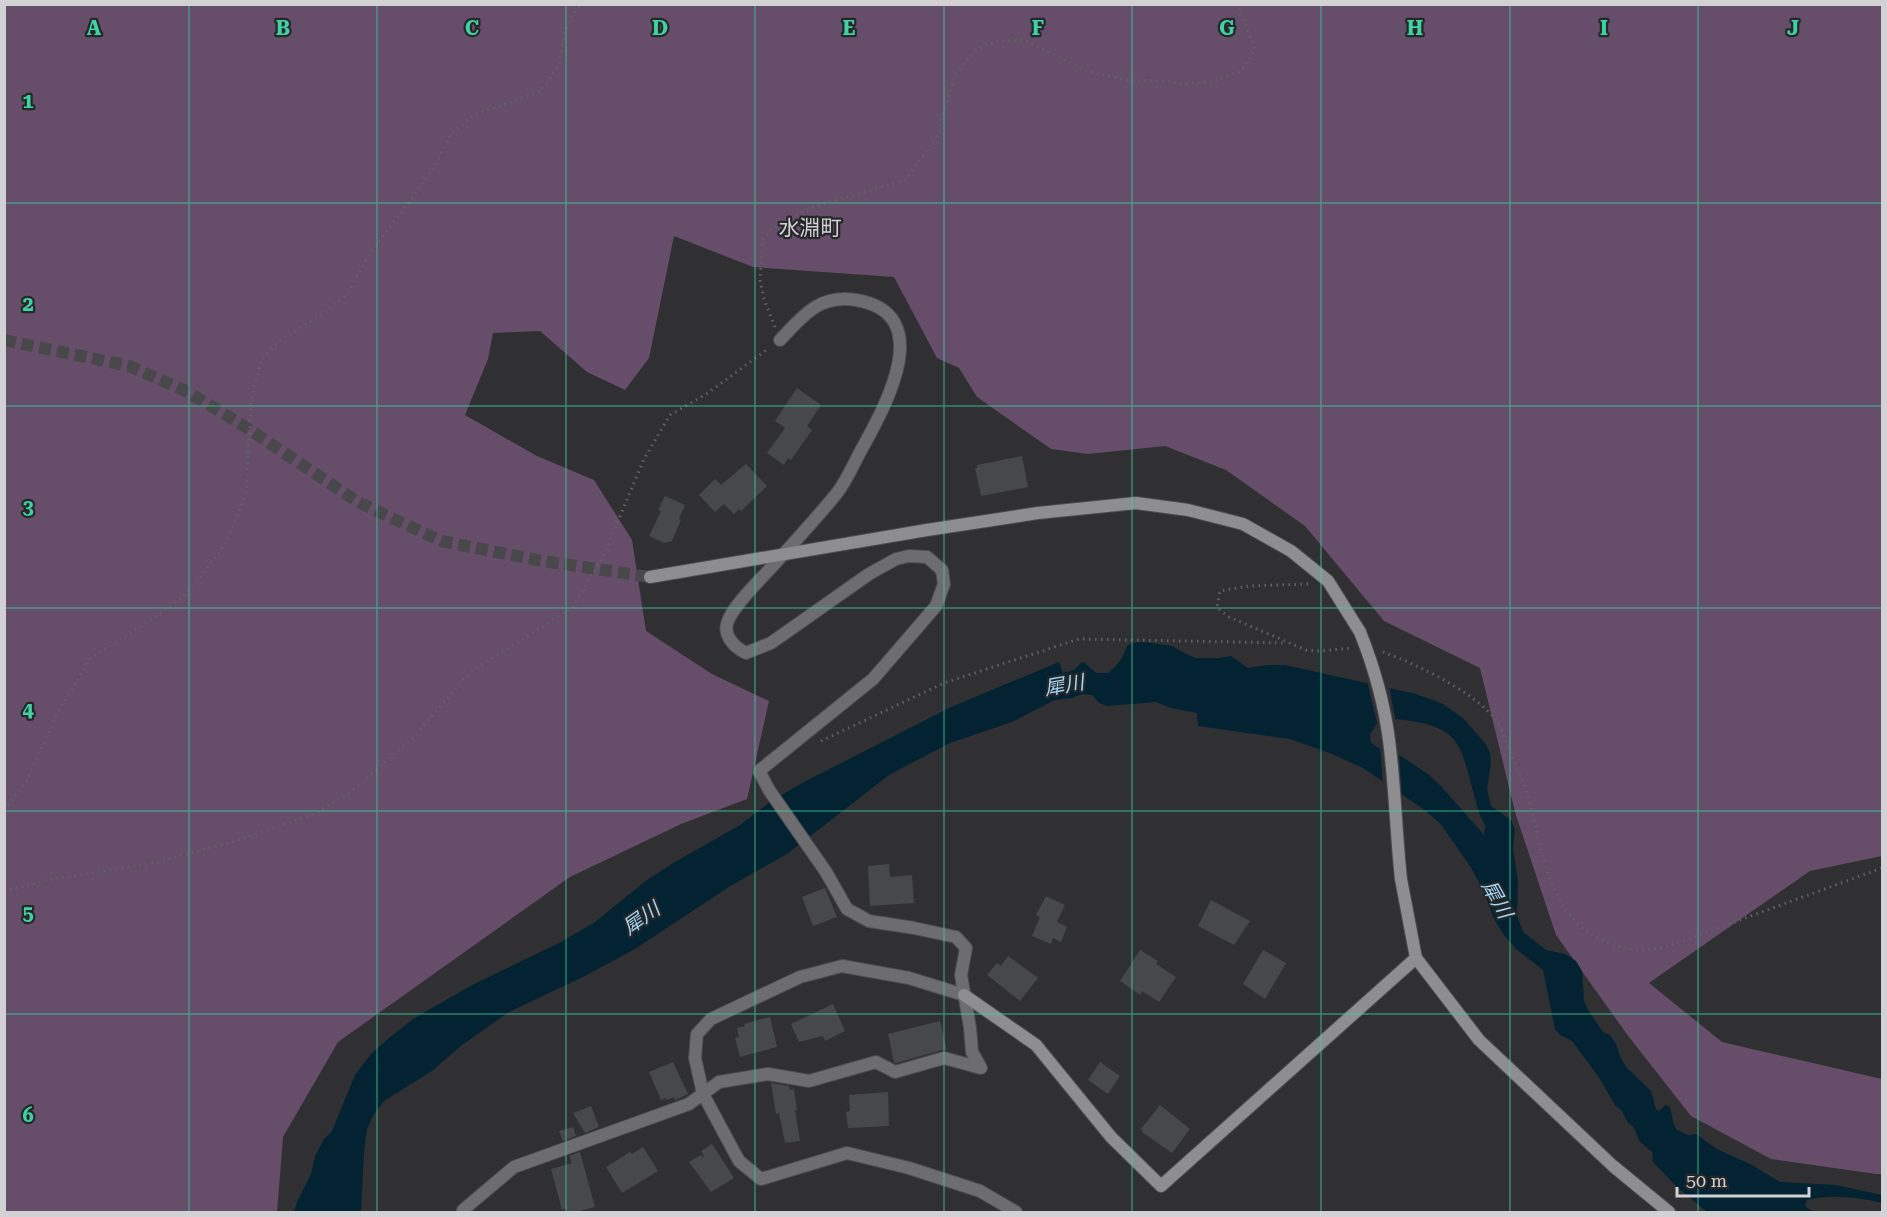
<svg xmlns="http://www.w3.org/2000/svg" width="1887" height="1217" font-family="'Roboto Serif','Noto Sans JP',serif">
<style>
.green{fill:#664d6a}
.water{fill:#032332;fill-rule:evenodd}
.pier{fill:#303033}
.building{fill:#46484a}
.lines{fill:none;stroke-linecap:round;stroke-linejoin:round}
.secondary-tunnel{stroke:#48484b;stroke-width:12;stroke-dasharray:12 6;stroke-linecap:butt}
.street-casing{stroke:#4d4d50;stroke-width:14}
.secondary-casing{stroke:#4d4d50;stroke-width:14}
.path{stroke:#626265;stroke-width:3;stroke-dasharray:1.5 4.5;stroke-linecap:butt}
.street{stroke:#6d6c6e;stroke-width:12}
.secondary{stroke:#8e8e90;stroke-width:12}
.secondary-bridge-casing{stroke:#4d4d50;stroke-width:14;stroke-linecap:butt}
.secondary-bridge{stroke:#8e8e90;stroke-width:12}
.grid{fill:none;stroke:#3cd4a4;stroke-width:1.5;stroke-opacity:0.55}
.labels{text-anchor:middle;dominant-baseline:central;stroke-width:4.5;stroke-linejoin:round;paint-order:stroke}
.water-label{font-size:20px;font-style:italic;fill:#a3d9f8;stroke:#262729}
.quarter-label{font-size:21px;fill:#d2d2d4;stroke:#262729}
.grid-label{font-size:20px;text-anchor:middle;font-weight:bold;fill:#3cd4a4;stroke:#262729;stroke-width:4.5;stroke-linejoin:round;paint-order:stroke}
</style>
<rect width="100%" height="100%" fill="#303033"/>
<path class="green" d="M5 5H1882V856L1810 871 1649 983 1722 1042 1882 1079V1174H1876L1771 1159 1691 1116 1629 1037 1556 935 1515 812 1480 668 1384 621 1305 526 1226 470 1165 446 1088 454 1051 449 977 397 959 368 937 358 894 277 753 267 674 236 649 358 625 390 587 372 540 331 493 333 488 359 465 415 537 456 594 480 632 540 646 631 712 674 769 701 747 799 681 824 570 877 338 1042 283 1137 277 1212H5Z"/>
<path class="water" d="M1144 642 1172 646 1186 654 1196 658H1219L1231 656 1248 668 1267 665H1285L1416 694 1443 704 1463 718 1485 743 1490 753 1491 763 1487 789 1491 806 1511 820 1515 830 1513 848 1518 881 1517 915 1523 932 1546 950 1565 954 1576 961 1582 971 1584 1001 1588 1010 1603 1032 1610 1035 1616 1044 1620 1056 1626 1067 1651 1091 1656 1109 1659 1111 1665 1105 1669 1106C1673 1113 1671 1122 1677 1130L1688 1135 1696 1134 1717 1149 1750 1164 1780 1182 1836 1185 1882 1195V1203C1858 1197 1832 1194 1807 1200L1805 1205 1807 1208 1816 1212H1707L1677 1187 1653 1162 1652 1152 1640 1142 1633 1126 1628 1123 1622 1111 1615 1105 1598 1076 1572 1041 1560 1035 1555 1029 1543 970 1516 949 1504 935 1494 919 1484 892 1470 866 1440 823 1423 809 1363 768 1332 754 1290 739 1198 726 1197 713 1171 708 1156 702 1107 706 1099 703 1092 695 1083 694 1072 698 1055 700 1012 722 950 743 889 775 787 854 732 885 635 949 583 977 509 1012 462 1045 432 1071 384 1101 374 1114 367 1129 364 1153 361 1212H294L297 1202 311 1174 315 1156 324 1139 332 1131 355 1075 371 1054 389 1038 413 1019 472 985 561 942 595 922 647 880 675 862 740 825 771 801 804 782 951 707 1059 662 1063 673 1074 670 1082 662 1085 663 1096 673H1108C1112 670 1116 666 1119 662 1130 648 1120 643 1144 642ZM1397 719C1459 727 1459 738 1474 795 1477 806 1479 815 1485 825L1484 835 1441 786 1428 774 1401 756 1379 748 1371 743 1370 734 1376 725Z"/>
<path class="pier" d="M1367 681 1389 686 1396 722 1378 727Z
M1380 745 1399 752 1402 799 1383 785Z"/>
<path class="building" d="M797 388 821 405 807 426 812 430 791 460 788 458 784 465 767 453 785 428 775 421Z
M1022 456 1028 487 981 496 975 468H977V465Z
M746 464 767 486 741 511 739 509 734 514 724 504 715 512 699 495 715 479 721 485Z
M665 496 685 505 679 519 681 520 672 541 664 543 649 536 661 511 658 510Z
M889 864 890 877 912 875 914 903 870 906 868 866Z
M825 888 837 917 813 926 802 897Z
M1046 896 1065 905 1057 922 1067 927 1061 942 1053 938 1051 944 1032 936 1040 917 1036 915Z
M1211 900 1250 921 1234 945 1198 926Z
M1140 950 1158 961 1156 964 1176 977 1159 1002 1142 991 1140 995 1120 981Z
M1263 950 1286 963 1265 999 1243 984Z
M1008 956 1038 978 1020 1001 987 975 997 963 1001 966Z
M833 1004 845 1031 825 1041 823 1036 799 1042 791 1024Z
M770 1017 777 1047 740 1057 735 1038 739 1037 737 1028 745 1026 744 1024Z
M940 1021 947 1050H942L896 1063 894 1062 888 1034Z
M673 1062 688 1094 675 1100 674 1097 667 1100 666 1098 661 1100 649 1072Z
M1100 1062 1120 1076 1108 1094 1088 1080Z
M771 1083 789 1086 790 1090 794 1089 797 1110H795L800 1141 785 1143 779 1113 776 1114Z
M888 1092 889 1126 848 1128 846 1112 850 1111 849 1095Z
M1160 1105 1190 1129 1172 1153 1142 1132 1143 1131 1141 1129Z
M591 1106 599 1127 585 1133 573 1113Z
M573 1127 576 1136 563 1141 559 1131Z
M712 1144 734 1178 711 1192 689 1162 701 1155 703 1157 704 1156 701 1151Z
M643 1147 658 1171 622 1193 606 1167 630 1152 632 1154Z
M580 1152 595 1207 575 1212H567L566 1208 562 1210 551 1169 572 1163 569 1156Z"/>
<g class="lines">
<path class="secondary-tunnel" d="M4 340 129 366 188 392 244 426 358 502 441 541 537 560 650 577"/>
<g class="street-casing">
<path id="street" d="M964 995 909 978 842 966 800 977 711 1019 697 1034 695 1058 703 1094 739 1161 761 1179 847 1153 909 1168 980 1191 1016 1212
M463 1210 514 1167 689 1104 719 1082 768 1074 809 1081 876 1062 895 1072 944 1058 981 1068 972 1052 970 1028 961 975 966 948 956 937 914 928 869 921 847 909 826 872 769 790 759 771 873 679 936 606 944 584 942 570 927 557 909 556 896 559 869 574 771 643 746 653C734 647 722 635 728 621 734 605 756 584 768 571 791 546 815 520 837 493 848 479 855 460 864 445 887 403 936 313 856 300 819 294 803 316 780 340"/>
</g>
<g class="secondary-casing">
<path id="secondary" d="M650 577 927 530 1038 513 1136 503 1188 510 1243 524 1291 551 1328 581 1360 632
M1401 879 1416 958 1479 1040 1613 1166 1669 1212
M964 995 1036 1045 1111 1137 1161 1186 1416 958"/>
</g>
<path class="path" d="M775 327 764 299 760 280 763 239 772 228 813 207 905 180 937 136 955 74 976 50 997 41 1025 40 1086 71 1127 80 1165 81 1183 84 1211 82 1241 71 1255 50 1238 4
M1308 584 1250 586 1220 591 1217 608 1229 617 1306 650 1320 651 1353 648
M1383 652C1416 664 1473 691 1495 719 1502 727 1505 741 1510 752 1516 766 1523 779 1527 794 1533 811 1535 829 1540 847 1555 903 1578 947 1643 950 1651 950 1661 948 1669 946L1882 868
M821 741 944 683 1079 639 1286 643
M4 810 26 782 57 714 90 659 160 614 182 597 199 579 221 550 231 531 246 493 251 399 262 358 282 339 326 312 348 293 367 258 433 170 451 134 472 116 541 91 559 65 565 31 572 16 581 4
M4 891 48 880 155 863 239 840 316 813 351 792 413 738 469 673 573 607 603 557 644 459 670 415 708 393 769 348"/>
<use href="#street" class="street"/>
<use href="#secondary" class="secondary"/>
<g class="secondary-bridge-casing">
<path id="secondary-bridge" d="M1360 632C1374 667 1384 702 1389 740 1395 786 1396 833 1401 879"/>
</g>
<use href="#secondary-bridge" class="secondary-bridge"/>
</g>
<path class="grid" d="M189 4V1212M377 4V1212M566 4V1212M755 4V1212M944 4V1212M1132 4V1212M1321 4V1212M1510 4V1212M1698 4V1212M4 203H1882M4 406H1882M4 608H1882M4 811H1882M4 1014H1882"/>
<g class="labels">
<g class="water-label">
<text transform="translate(1064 685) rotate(-10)">犀川</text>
<text transform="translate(1497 899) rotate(61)">犀川</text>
<text transform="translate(641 918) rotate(-35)">犀川</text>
</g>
<g class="quarter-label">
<text x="810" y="228">水淵町</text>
</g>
</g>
<g class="grid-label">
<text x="94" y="35">A</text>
<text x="283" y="35">B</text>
<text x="472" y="35">C</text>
<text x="660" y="35">D</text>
<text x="849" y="35">E</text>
<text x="1038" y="35">F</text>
<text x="1227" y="35">G</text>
<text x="1415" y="35">H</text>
<text x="1604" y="35">I</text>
<text x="1793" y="35">J</text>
<text x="28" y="108">1</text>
<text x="28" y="311">2</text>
<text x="28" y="514">3</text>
<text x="28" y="717">4</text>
<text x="28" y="920">5</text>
<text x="28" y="1122">6</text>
</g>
<rect width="1887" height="1217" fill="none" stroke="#d2d2d4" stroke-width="12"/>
<path d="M1677 1187v9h132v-9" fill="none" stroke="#d2d2d4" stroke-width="3"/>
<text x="1686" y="1187" font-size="18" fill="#d2d2d4" stroke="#262729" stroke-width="4.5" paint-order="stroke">50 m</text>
</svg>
